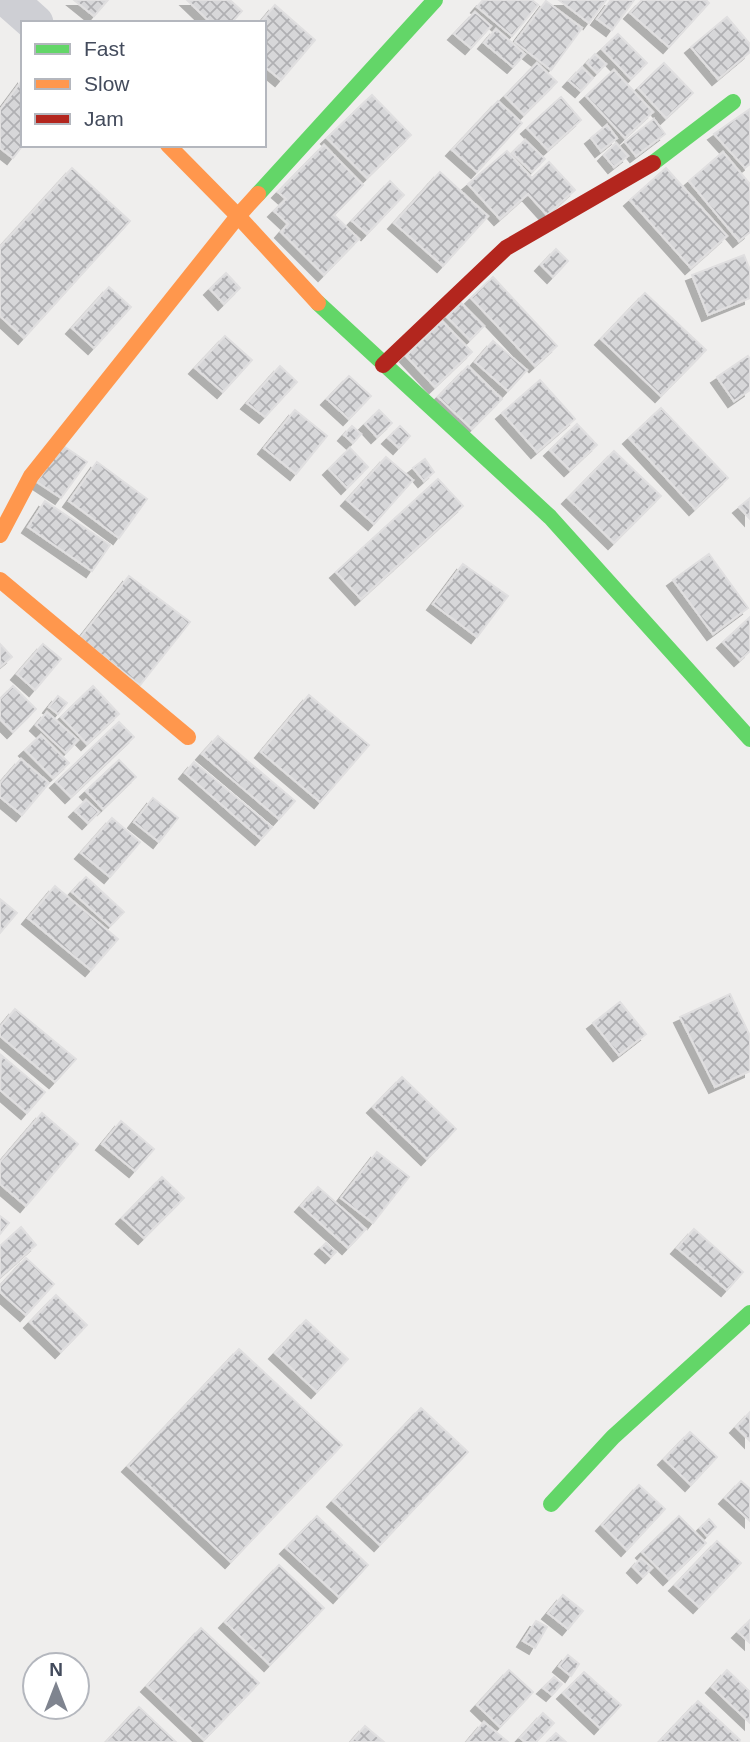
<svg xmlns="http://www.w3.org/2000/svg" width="750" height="1742" font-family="Helvetica,sans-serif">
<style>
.building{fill:url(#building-cross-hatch);stroke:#e0dfe0;stroke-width:2;filter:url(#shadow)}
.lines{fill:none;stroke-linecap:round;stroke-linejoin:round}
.street{stroke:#cecfd4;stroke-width:37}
.fast{stroke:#63d668;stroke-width:16}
.slow{stroke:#ff974d;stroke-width:16}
.jam{stroke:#b3261e;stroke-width:16}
</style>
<defs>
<pattern id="building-cross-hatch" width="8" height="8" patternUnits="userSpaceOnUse" patternTransform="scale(1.75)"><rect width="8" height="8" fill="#d7d7d9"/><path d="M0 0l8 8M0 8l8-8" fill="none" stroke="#b0b0b3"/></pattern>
<filter id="shadow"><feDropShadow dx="-6" dy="6" stdDeviation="0" flood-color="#0004"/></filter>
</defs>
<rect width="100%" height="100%" fill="#efeeed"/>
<path class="building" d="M74 0H108L94 16Z
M187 0H230L242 11 231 23H211Z
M483 0H532L538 5 512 36 477 7Z
M559 0H606L589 23Z
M611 0H634L612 30 597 19Z
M642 0H706L709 3 669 47 630 13Z
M546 1 582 28 551 70 515 42Z
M275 5 315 40 281 80 264 66V23H260Z
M475 12 491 26 471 48 454 34Z
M727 17 750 44V52L718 79 691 47Z
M496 29 525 54 513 67 484 43Z
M618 34 647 63 631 79 602 49Z
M595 54 606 64 597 73 587 63Z
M537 63 557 82 524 115 505 96Z
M664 63 693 93 666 118 638 88Z
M582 67 593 78 581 91 569 81Z
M614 70 653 112 625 138 586 96Z
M23 79V145L13 158 0 148V110Z
M372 95 411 135 367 178 327 138Z
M561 97 581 120 548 150 527 128Z
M498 101 522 123 477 172 452 150Z
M750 109V164L745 168 714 134Z
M654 119 665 134 636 156 625 142Z
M607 125 617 138 601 151 591 138Z
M525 140 545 159 532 172 512 153Z
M616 143 628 156 614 167 604 155Z
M324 145 363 185 334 215 359 239 324 275 281 232 288 224 274 211 286 199 278 192Z
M507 151 532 178 549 162 575 190 547 215 528 194 500 219 468 184Z
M723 152 750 184V232L739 241 689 181Z
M72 168 130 221 24 338 0 316V247Z
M666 168 727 236 691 268 630 200Z
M440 172 488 216 443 266 394 223Z
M390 181 404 195 367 234 352 221Z
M556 249 568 261 553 277 541 265Z
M744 255 750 270V298L708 315 692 275Z
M226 273 240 288 224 304 210 289Z
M493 277 557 346 535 366 471 298Z
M109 287 131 307 94 348 72 328Z
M645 293 706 350 661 396 601 339Z
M461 303 484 326 470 340 447 317Z
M442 321 472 352 435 387 406 356Z
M225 336 252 360 223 392 195 368Z
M493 341 527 370 508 391 475 362Z
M748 356 750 359V390L734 401 717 377Z
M280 366 297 382 265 417 247 403Z
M468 366 502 399 472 429 438 397Z
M349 376 371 396 349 419 327 399Z
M540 380 575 419 537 452 502 413Z
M661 408 728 478 695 509 629 438Z
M295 410 327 436 296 474 264 448Z
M379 410 392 423 377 437 365 424Z
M577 424 597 445 570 470 550 450Z
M352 426 361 434 353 443 344 435Z
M400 426 410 436 399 448 388 438Z
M62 445 87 462 61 498 37 482Z
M350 448 368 467 347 488 329 469Z
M614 451 661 496 614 543 568 498Z
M386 457 413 480 374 524 347 500Z
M425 459 434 472 424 481 413 468Z
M97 462 147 499 119 538 69 501Z
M438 479 463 506 361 599 336 572Z
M750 498V519L739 507Z
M45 501 110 545 92 571 28 527Z
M709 554 748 608 713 634 673 580Z
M463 564 508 596 477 637 433 604Z
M129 576 190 622 140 685 80 638Z
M750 617V651L740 660 723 642Z
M0 644 12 657 0 667Z
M43 644 61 659 35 690 17 674Z
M13 686 36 709 13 732 0 719V699Z
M93 686 119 714 87 744 61 717Z
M309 695 369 745 320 802 261 752Z
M58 696 67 703 58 714 49 707Z
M47 712 78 740 66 753 36 725Z
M119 722 134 737 71 797 56 782Z
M41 735 69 763 53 778 25 750Z
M218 736 295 801 279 819 202 754Z
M21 759 49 783 22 815 0 797V783Z
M119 760 136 777 103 809 86 791Z
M194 762 272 827 261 839 185 773Z
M153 798 178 818 159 842 134 822Z
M86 800 99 812 88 823 75 811Z
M112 818 140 842 110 877 81 853Z
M86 877 124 912 110 926 72 892Z
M55 886 118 939 91 970 28 918Z
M0 899 17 913 0 933Z
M730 994 750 1036V1071L715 1087 680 1017Z
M620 1002 646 1034 619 1055 593 1023Z
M15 1009 76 1059 55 1082 0 1036V1027Z
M1 1055 45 1092 27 1113 0 1090Z
M402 1077 456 1129 427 1159 373 1107Z
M42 1113 78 1144 26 1206 0 1184V1162Z
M121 1121 154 1149 135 1171 102 1144Z
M377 1152 409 1177 373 1223 341 1198Z
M162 1177 184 1198 144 1238 122 1218Z
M318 1187 366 1229 348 1248 301 1206Z
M0 1216 9 1223 0 1234Z
M21 1227 36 1245 0 1277V1246Z
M694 1229 743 1272 727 1290 677 1248Z
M326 1243 336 1252 331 1257 321 1248Z
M26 1258 54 1284 26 1315 0 1292V1286Z
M56 1295 87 1325 61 1352 30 1322Z
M306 1320 348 1359 317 1392 275 1353Z
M239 1349 342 1445 231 1562 128 1466Z
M421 1408 468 1452 380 1545 333 1501Z
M750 1412V1441L736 1427Z
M690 1432 717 1457 691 1485 664 1459Z
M741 1481 750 1489V1521L725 1498Z
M639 1485 665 1509 627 1550 602 1525Z
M317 1516 368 1565 339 1597 286 1548Z
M679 1516 706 1543 669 1579 642 1552Z
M709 1519 716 1527 707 1536 700 1528Z
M717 1541 741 1563 699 1607 675 1585Z
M641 1558 652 1568 643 1577 633 1567Z
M279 1565 324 1608 270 1665 225 1622Z
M563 1595 583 1611 568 1629 548 1613Z
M750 1620V1643L738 1632Z
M536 1621 547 1627 535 1648 523 1641Z
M201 1628 259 1683 204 1740 147 1686Z
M568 1655 579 1664 571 1676 559 1666Z
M509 1670 533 1692 500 1727 477 1705Z
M727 1670 750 1692V1723L712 1687Z
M584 1672 621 1705 600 1728 563 1693Z
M554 1677 562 1684 552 1695 543 1688Z
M698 1701 740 1740 739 1742H659Z
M139 1707 176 1742H106Z
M543 1713 554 1723 536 1742H525L520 1738Z
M484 1722 508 1742H467Z
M365 1726 384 1742H351Z
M556 1733 566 1742H547Z"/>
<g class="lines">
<path class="street" d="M9 0 35 23"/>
<path class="fast" d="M653 163 733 102
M258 194 435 0
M318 303 550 517 750 739
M551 1504 613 1437 750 1313"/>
<path class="slow" d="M168 145 238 216 318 303
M0 535 31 476 238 216 258 194
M0 580 188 737"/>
<path class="jam" d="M383 365 506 248 653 163"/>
</g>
<rect x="21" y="21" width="245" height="126" fill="#ffffff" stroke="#b4b7be" stroke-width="2"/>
<rect x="35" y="44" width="35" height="10" fill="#63d668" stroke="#b4b7be" stroke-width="2"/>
<text x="84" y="56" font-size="21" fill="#434b5c">Fast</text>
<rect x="35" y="79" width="35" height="10" fill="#ff974d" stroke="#b4b7be" stroke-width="2"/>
<text x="84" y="91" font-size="21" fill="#434b5c">Slow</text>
<rect x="35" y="114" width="35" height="10" fill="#b3261e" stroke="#b4b7be" stroke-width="2"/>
<text x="84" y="126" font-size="21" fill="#434b5c">Jam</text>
<g transform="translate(56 1686)"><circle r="33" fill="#ffffff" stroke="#b4b7be" stroke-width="2"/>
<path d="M0-5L12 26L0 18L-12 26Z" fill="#7f848f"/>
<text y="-10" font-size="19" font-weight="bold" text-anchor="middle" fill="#434b5c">N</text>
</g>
</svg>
